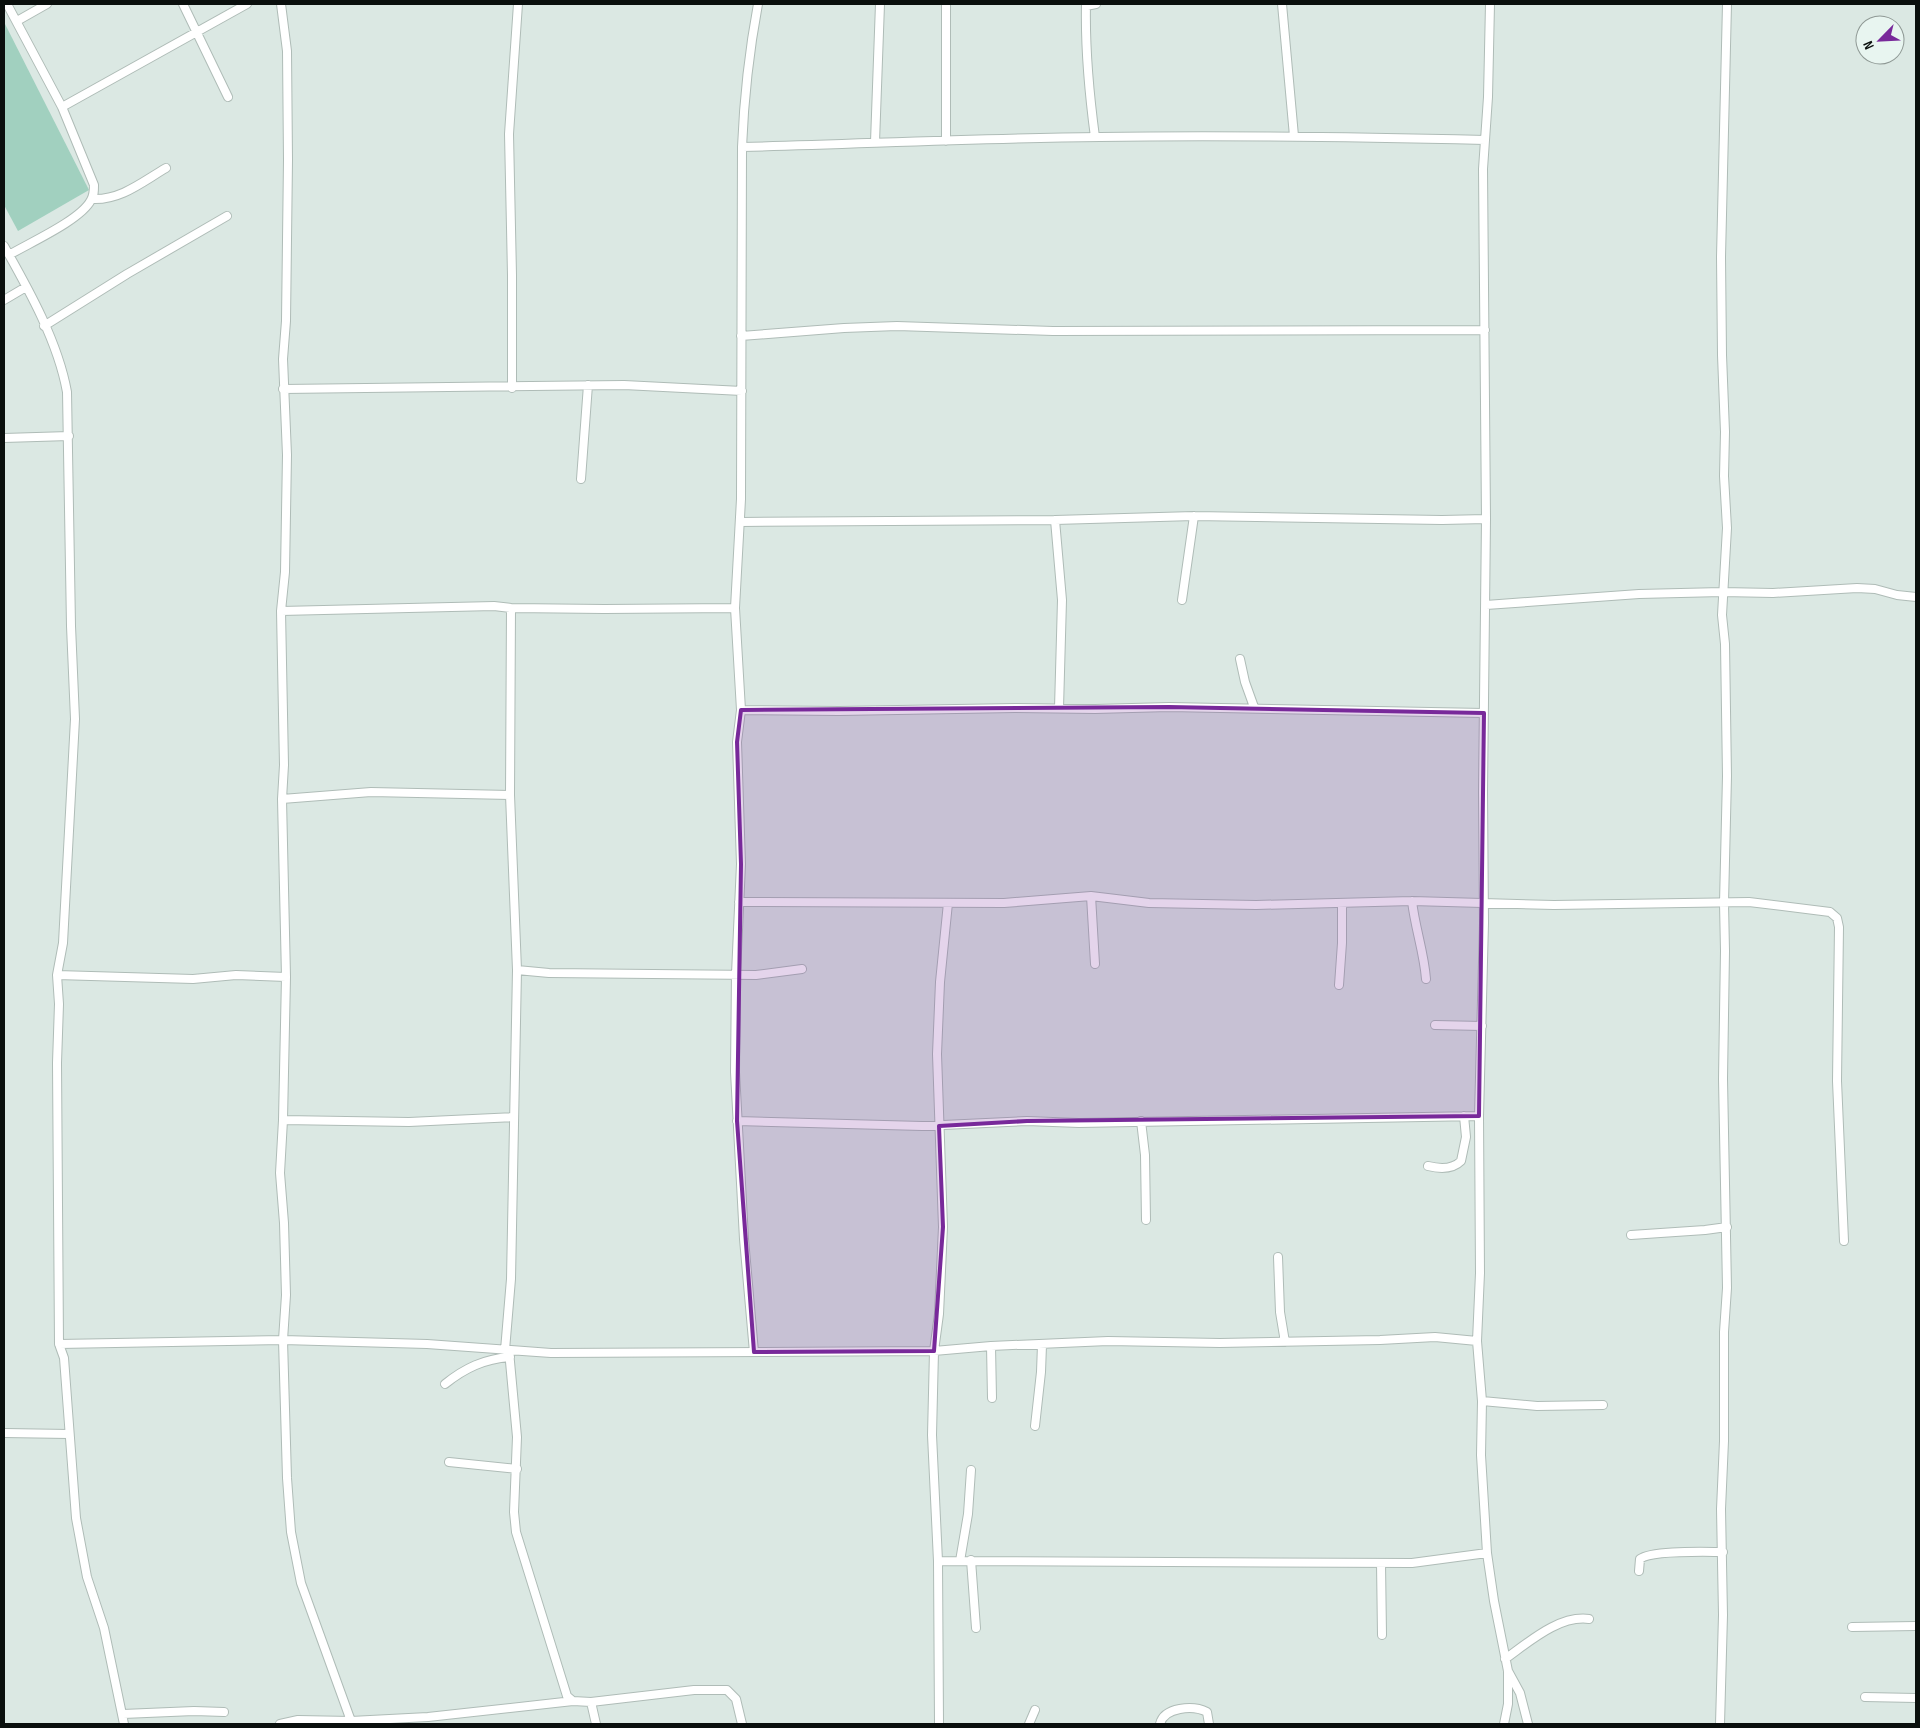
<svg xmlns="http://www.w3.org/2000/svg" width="1920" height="1728" font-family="'Sofia Sans Condensed',sans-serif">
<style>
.green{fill:#a1d0bf}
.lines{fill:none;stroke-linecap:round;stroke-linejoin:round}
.minor-casing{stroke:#afbcb7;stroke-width:10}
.minor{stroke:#fff;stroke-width:8}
.marked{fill:#78299a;fill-opacity:0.2;stroke:#78299a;stroke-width:4;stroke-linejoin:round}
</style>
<rect width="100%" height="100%" fill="#dbe8e3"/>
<path class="green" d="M4 22 89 190 18 231 4 205Z"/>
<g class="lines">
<g class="minor-casing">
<path id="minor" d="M7 4 62 107 94 185C94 191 94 195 91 200 81 220 29 243 9 255
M183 4 228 97
M281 4 287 51 288 160 286 321 283 359 287 455 285 572 281 611 284 765 282 799 286 977 283 1120 280 1173 284 1223 286 1295 283 1340 287 1478 291 1532 301 1583 351 1721
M1086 4C1085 49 1089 92 1095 137
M1282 4 1294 136
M1490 4 1488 97 1483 169 1486 519 1483 792 1484 923 1479 1116 1480 1273 1477 1341 1482 1401 1481 1455 1487 1553 1494 1601 1508 1671V1704L1504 1724
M1086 6 1096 4
M17 21 47 4
M62 107 247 4
M946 141V4
M875 142 880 4
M742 147C861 144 981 138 1100 137 1229 135 1357 137 1485 140
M93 199C121 200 142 182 166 168
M4 246C29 290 58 342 67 392L71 626 75 719 63 943 57 975 59 1004 57 1063 59 1344 64 1358 76 1518 87 1577 104 1628 124 1724
M4 300 26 287
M44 326 127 274 227 216
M741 336 844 328 897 326 1053 331 1485 330
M512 388V275L509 134 518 4
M283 389 624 385 742 391
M4 438 69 436
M581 479 588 385
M1055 520 1062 600 1059 708
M740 522 1055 520 1194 516 1442 520 1486 519
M1182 600 1194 516
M1486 605 1639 594 1722 592 1773 593 1857 588 1875 589 1897 595 1916 597
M281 611 494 606 511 608 604 609 735 608
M1240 659 1245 682 1254 707
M741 710 839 711 1015 708 1095 709 1169 707 1484 713
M282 799 371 792 510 795
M1091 896 1095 964
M1412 901C1415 928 1424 952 1426 979
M739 902 1004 903 1091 896 1149 903 1256 905 1412 901 1554 905 1749 902 1830 912 1837 918 1839 927 1837 1081 1844 1241
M517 970 549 973 756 975 802 969
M57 975 193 979 236 975 286 977
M1339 985 1342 943V903
M1435 1025 1482 1026
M283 1120 409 1122 513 1117
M737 1121 922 1126 1027 1121 1079 1123 1479 1116
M1141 1121 1145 1155 1146 1220
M1428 1166C1440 1169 1453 1169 1461 1161L1466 1137 1464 1116
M1631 1235 1705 1230 1727 1227
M1278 1257 1280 1312 1285 1342
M59 1344 283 1340 427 1344 551 1353 934 1351 991 1346 1108 1341 1220 1343 1380 1340 1435 1337 1477 1341
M991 1346 992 1398
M505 1350 511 1279 517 970 510 795 511 608
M509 1351 517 1437 514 1512 516 1532 567 1696 573 1701 591 1702 694 1690H727L736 1699 742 1724
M754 1352 744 1239 735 1072 736 974 741 864 737 742 741 710 735 608 741 499 742 147C744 98 749 52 758 4
M445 1384C465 1368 484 1359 510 1357
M1482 1401 1537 1406 1603 1405
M1035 1426 1041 1372 1042 1345
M4 1433 69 1434
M449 1462 517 1469
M971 1560 976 1628
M938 1561 1412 1563 1487 1553
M960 1561 968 1514 971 1470
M1381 1563 1382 1635
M1639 1571 1640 1559C1652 1550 1705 1552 1723 1552
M1852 1627 1916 1626
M1505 1659C1529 1642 1559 1615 1589 1619
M1508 1671 1520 1693 1528 1724
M1865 1697 1916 1698
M591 1702 596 1724
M123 1714 194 1711 224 1712
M280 1724 298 1720 351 1721 428 1717 573 1701
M939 1724 938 1561 932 1435 934 1351 939 1314 943 1227 937 1054 940 982 948 903
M1029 1724 1035 1710
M1160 1724C1164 1707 1193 1705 1207 1712L1209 1724
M1720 1724 1723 1615 1721 1509 1724 1441V1332L1727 1288 1723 1079 1725 951 1724 903 1727 776 1725 644 1722 615 1727 528 1724 476 1725 432 1722 355 1721 257 1727 4"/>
</g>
<use href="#minor" class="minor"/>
</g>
<path class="marked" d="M1169 707 1484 713 1479 1116 1027 1121 939 1126 943 1227 934 1351 754 1352 737 1121 741 864 737 742 741 710Z"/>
<rect width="1920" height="1728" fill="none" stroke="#0a0f0d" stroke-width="10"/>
<g transform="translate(1880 40) rotate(246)"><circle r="24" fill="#e8f5f0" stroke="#8f9995"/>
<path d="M0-4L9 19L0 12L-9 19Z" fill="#78299a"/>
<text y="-8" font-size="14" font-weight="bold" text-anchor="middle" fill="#0a0f0d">N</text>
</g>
</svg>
